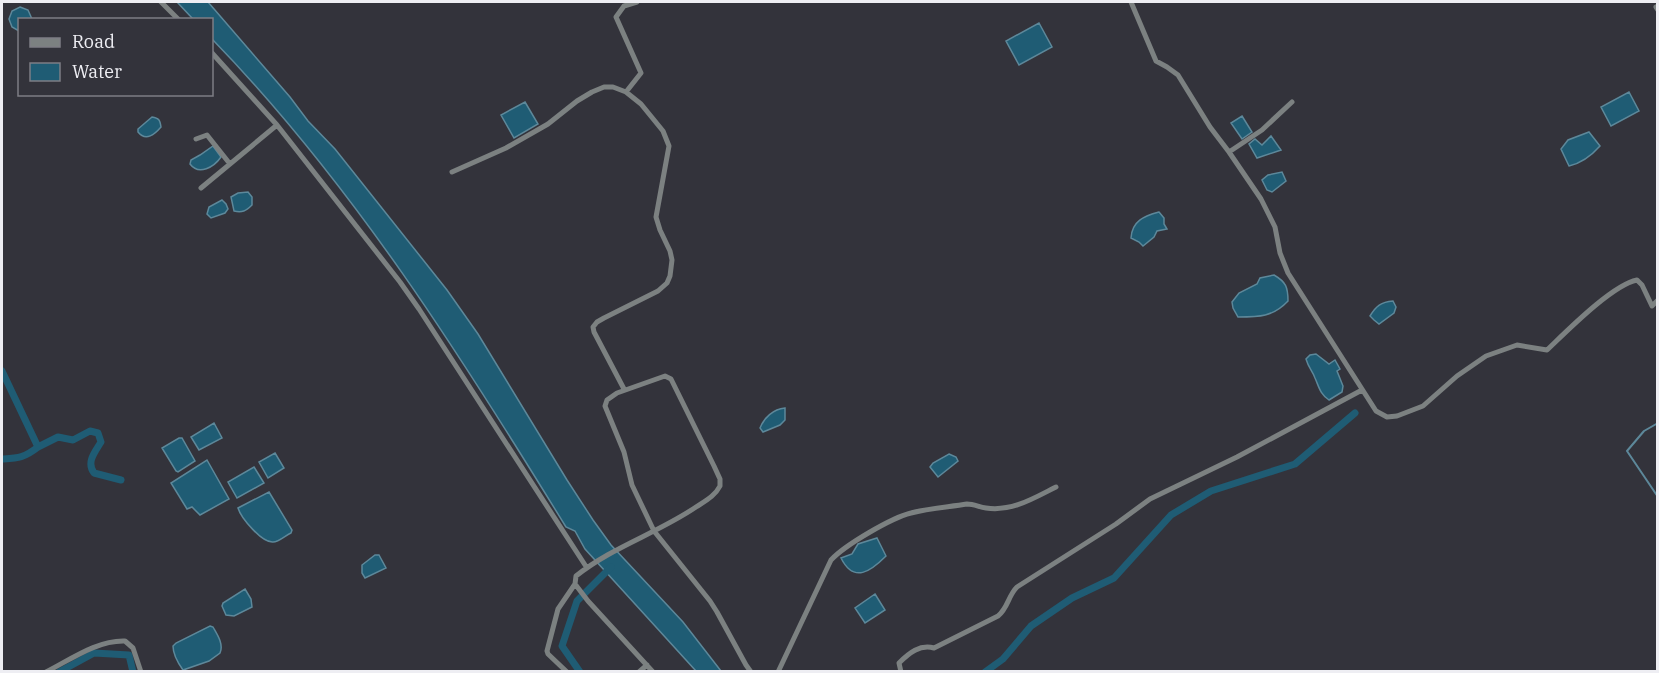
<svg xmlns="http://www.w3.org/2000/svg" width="1659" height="673" font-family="'IBM Plex Serif',serif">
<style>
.water{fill:#1f5c74;stroke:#5d889a;stroke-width:1.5}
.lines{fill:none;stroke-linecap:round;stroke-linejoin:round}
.stream{stroke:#5d889a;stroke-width:2}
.canal{stroke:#1f5c74;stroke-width:7}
.minor{stroke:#7c8181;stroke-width:5}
</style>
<rect width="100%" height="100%" fill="#33333b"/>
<path class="water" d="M177 2H208L290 97 308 121 335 149 447 290 478 334 567 480 593 520 611 545 683 622 721 671H696L585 549 575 531 566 527C461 356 352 183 212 39V20L193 19Z
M20 7 28 10 32 19 20 20 19 31 12 27 9 19 12 11Z
M1039 23 1052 47 1019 65 1006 41Z
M1629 92 1639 111 1611 126 1601 107Z
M525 102 538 124 514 138 501 115Z
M1242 116 1252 132 1242 139 1231 123Z
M152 117C159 118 160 120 161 127 155 134 146 142 138 132V129Z
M1589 132 1600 146C1592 155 1582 163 1569 166L1561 149 1568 140Z
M1271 136 1281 150 1257 158 1249 144 1255 139 1262 145Z
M213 146 221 157C214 167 199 176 190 164L191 160 200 155Z
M1282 172 1286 181 1272 192 1267 190 1262 180 1268 175Z
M248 192 252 197V205C246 211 242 213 234 211L231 197 238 193Z
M222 200 226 204 228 209 225 213 211 218 207 214 209 207Z
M1159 212 1164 218V224L1167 229 1157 231 1154 237 1143 246 1139 242 1131 238C1132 221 1144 216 1159 212Z
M1274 275C1286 282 1288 287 1288 301 1273 317 1259 317 1238 317L1233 308 1232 302 1239 293 1257 284 1260 278Z
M1393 301 1396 307 1394 313 1379 324 1374 320 1370 316C1376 306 1381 302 1393 301Z
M1316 354 1329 364 1335 360 1340 369 1337 371 1343 386 1342 392 1329 400C1320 394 1319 387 1315 378 1312 370 1309 369 1306 359L1310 355Z
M785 408V420L780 425 763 432 760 428C764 418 773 409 785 408Z
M214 423 222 438 199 450 191 437Z
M179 438H182L195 461 178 472 176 471 162 448Z
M275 453 284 468 268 478 259 462Z
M949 454 956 457 958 461 938 477 930 467 933 463Z
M207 460 229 499 200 515 192 507 187 509 171 483Z
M254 467 264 483 237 498 228 482Z
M269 492 292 530 291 533C286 535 279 542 273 542 262 543 241 518 238 508Z
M877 538 886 556C871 571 854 584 841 558L852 554 858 544Z
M379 555 386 568 365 578 362 573V565L375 555Z
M245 589 251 599 252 607 234 616 226 615 222 606 223 603Z
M875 594 885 610 865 623 855 608Z
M210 626 213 627C217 634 224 644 220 653L209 661 183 670C178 663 173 655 173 646L176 643Z"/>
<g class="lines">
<path class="stream" d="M1658 423 1644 431 1627 451 1658 497"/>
<path class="canal" d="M2 371 38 447C24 458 18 458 2 459
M38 447 58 437 73 440 90 431 98 433 101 442C95 452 86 462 94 473L121 480
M59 672 94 653 129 655 133 672
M580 672 562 646 577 601 611 567
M985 672 1003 659 1031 626 1072 598 1114 578 1171 515 1211 491 1295 464 1355 413"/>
<path class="minor" d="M161 2 179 20
M1131 2 1156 61 1167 67 1178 75 1210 127 1229 152 1261 199 1275 227 1280 253 1288 273 1376 411 1387 417 1397 416 1423 406 1457 376 1486 356 1517 345 1547 350C1566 332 1612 285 1637 280L1642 285 1652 306 1658 300
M1658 6 1656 7 1658 10
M212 53 277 125 400 282 419 309 587 568
M626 92 641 73 616 17 624 6 637 2
M196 139 207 135 230 164
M1229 152 1262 130 1292 102
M452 172 506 148 548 124 577 101 592 92 604 87H613L626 92 641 104 663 131 669 146 656 217 660 230 670 251 672 260 670 276 667 283 658 291 604 318 597 322 593 327 594 332 624 389
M201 188 277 125
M575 584 588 601 653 672
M46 672C70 660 97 640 125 641L133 648 141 672
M567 672 548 654 547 651 558 609 575 584 576 576C612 547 658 533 696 507 705 501 715 496 720 486V479L714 466 671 379 665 376 617 393 607 400 605 406 624 452 632 485 654 531 710 601 717 612 746 665 751 672
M639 672 647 665
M778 672 831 560C845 545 891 518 911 513 929 508 949 507 967 504 974 504 979 507 986 508 1012 512 1034 498 1056 487
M901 672 899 663C909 653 920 644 934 648L998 616C1008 608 1008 596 1017 587L1116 524 1150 499 1237 457 1362 390"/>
</g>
<rect width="1659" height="673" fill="none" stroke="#eeeef3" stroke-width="6"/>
<rect x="18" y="18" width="195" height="78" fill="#33333b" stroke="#7e7e85" stroke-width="1.5"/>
<rect x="30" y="38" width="30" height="9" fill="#7c8181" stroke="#7e7e85" stroke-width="1.5"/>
<text x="72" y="48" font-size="18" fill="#eeeef3">Road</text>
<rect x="30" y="63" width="30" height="18" fill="#1f5c74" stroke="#7e7e85" stroke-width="1.5"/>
<text x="72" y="78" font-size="18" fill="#eeeef3">Water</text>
</svg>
